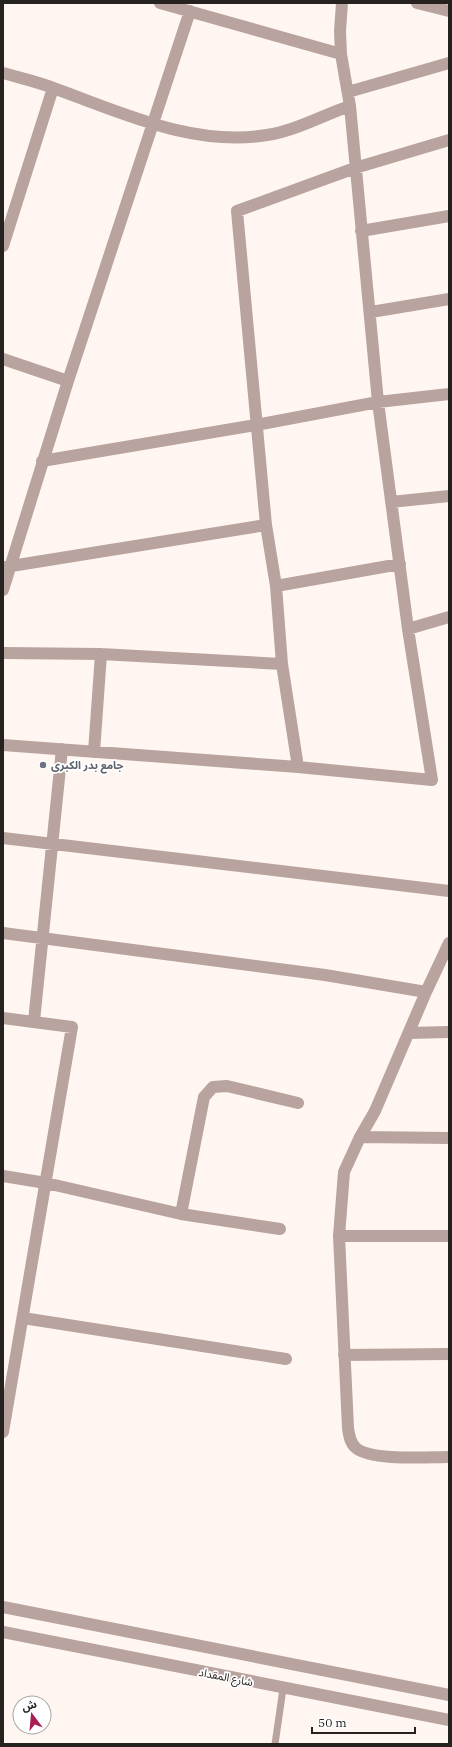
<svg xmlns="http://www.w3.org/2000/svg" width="452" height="1747" font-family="'IBM Plex Serif','Noto Sans Arabic',serif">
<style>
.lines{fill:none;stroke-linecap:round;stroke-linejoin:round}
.lane{stroke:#b9a39f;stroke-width:7}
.street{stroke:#b9a39f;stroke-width:12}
.worship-dot{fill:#6b7280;stroke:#fff;stroke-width:1.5}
.labels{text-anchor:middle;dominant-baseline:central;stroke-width:3.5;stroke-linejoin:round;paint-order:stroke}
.worship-label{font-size:11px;font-weight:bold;fill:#5b616d;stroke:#fff;text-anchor:start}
.street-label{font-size:11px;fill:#262220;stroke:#fff}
</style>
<rect width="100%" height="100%" fill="#fff6f1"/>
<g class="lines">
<path class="lane" d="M275 1744 283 1689"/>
<path class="street" d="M160 3 341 54
M417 3 449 11
M3 73C20 78 39 82 56 89 123 113 193 147 267 135 295 131 323 115 350 106
M348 92 449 63
M361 231 449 216
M3 246 53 88
M371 312 449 299
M3 359 68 381
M42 461 256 425 378 402 449 394
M391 502 449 496
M5 567 266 525
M276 586 400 564
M3 590 68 381 190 11
M408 629 449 617
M3 653 101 654 282 664
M3 745 298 767 432 780 408 629 378 402 350 106 341 54 340 31 342 3
M94 752 101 654
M298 767 282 664 276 586 266 525 237 211 355 168 449 140
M3 838 449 891
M3 933 325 975 426 992
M449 943 426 992 375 1111 360 1137 344 1172 339 1236 348 1428C349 1435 350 1443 356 1448 371 1461 428 1457 449 1457
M3 1018 72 1027 3 1432
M34 1021 62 749
M409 1033 449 1032
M360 1137 449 1138
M3 1176 46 1183 181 1214 280 1229
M181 1214 204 1097 213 1087 227 1086 298 1103
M339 1236H449
M23 1318 286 1359
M344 1355 449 1354
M3 1607 449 1695
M3 1632 449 1720"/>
</g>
<circle class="worship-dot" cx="43" cy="765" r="4"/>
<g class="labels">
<g class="worship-label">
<text x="51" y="765">جامع بدر الكبرى</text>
</g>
<g class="street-label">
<text transform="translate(226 1677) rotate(11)">شارع المقداد</text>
</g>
</g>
<rect width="452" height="1747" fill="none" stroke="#262220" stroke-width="8"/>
<g transform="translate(32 1715) rotate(344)"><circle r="19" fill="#ffffff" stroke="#a8a7a6"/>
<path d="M0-3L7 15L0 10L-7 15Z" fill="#ac1d58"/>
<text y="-6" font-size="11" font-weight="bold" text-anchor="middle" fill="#262220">ش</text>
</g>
<path d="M312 1727v6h103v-6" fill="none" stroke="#262220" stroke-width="2"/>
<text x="318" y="1727" font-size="12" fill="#262220" stroke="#ffffff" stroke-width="3" paint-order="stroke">50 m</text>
</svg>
